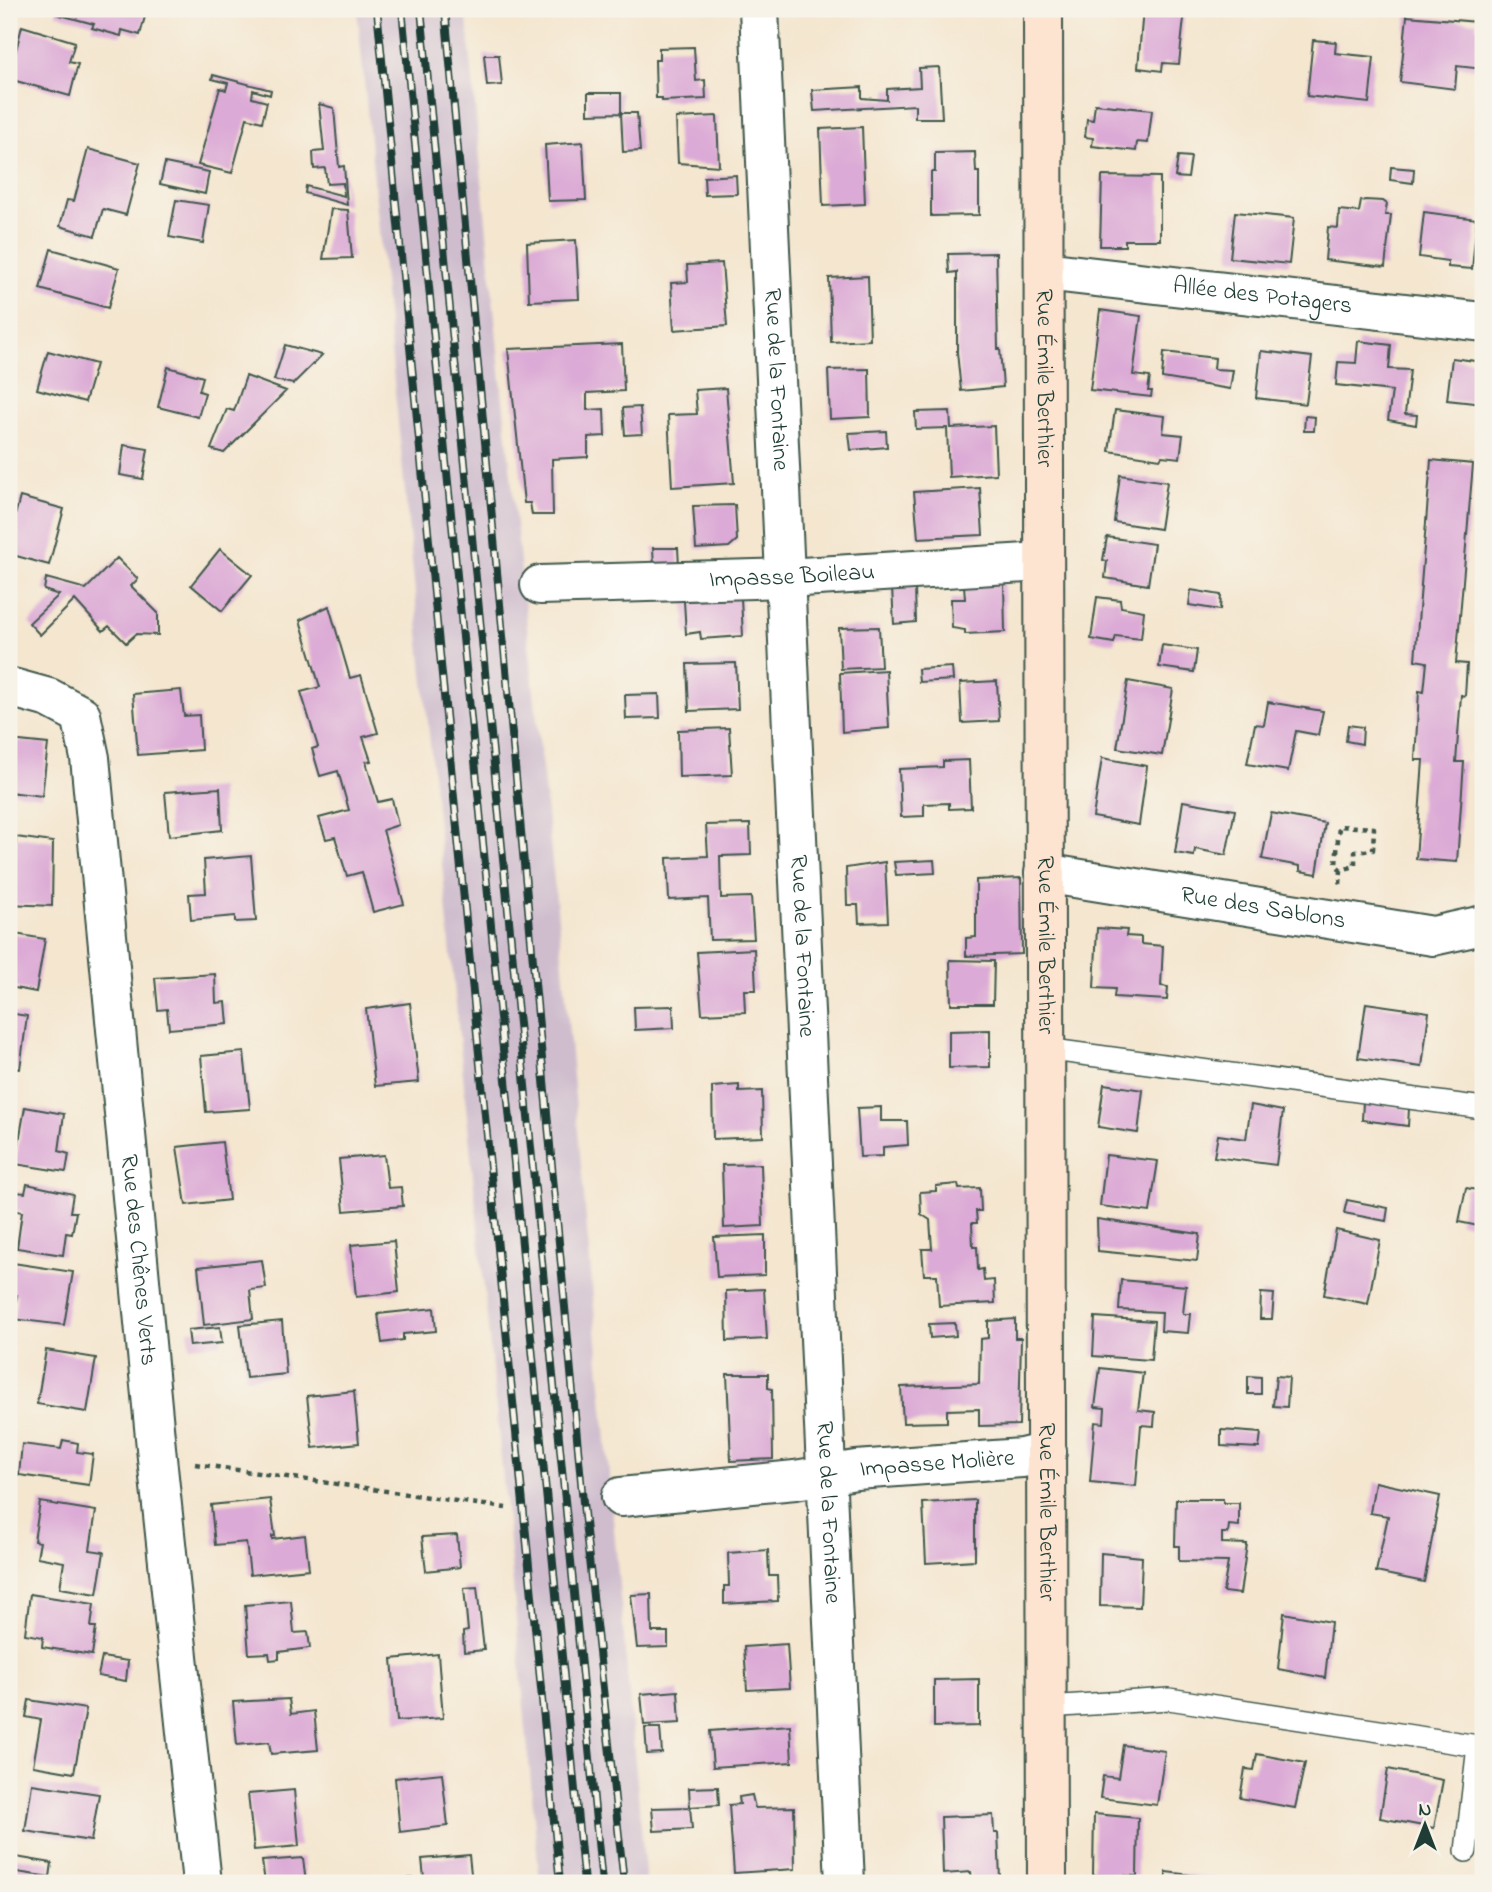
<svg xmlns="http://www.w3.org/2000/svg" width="1492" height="1892" font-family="'Indie Flower',sans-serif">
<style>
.industrial{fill:#cfbdce}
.building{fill:#dcaad6}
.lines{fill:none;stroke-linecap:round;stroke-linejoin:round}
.lane-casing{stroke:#3f564b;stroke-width:24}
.street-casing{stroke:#3f564b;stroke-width:42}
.secondary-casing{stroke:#3f564b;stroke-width:42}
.path{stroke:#3f564b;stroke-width:4.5;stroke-dasharray:5 5;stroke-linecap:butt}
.lane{stroke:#fff;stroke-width:21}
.street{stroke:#fff;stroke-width:38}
.secondary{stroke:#fde4d1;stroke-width:38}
.rail-casing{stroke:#1f3d34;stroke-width:8}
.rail{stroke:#f7f3e8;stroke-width:5;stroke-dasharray:16;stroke-linecap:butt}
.labels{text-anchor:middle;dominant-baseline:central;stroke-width:5;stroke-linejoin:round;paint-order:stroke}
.street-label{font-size:24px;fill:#1f3d34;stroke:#f7f3e8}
</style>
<rect width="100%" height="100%" fill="#f7f3e8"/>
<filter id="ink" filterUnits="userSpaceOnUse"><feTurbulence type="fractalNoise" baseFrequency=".0143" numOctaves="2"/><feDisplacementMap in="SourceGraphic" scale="14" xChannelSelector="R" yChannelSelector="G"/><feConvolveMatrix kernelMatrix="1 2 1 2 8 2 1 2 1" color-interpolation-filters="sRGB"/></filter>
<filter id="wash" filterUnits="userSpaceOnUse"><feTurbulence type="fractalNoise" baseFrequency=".00686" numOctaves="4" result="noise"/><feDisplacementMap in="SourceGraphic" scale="28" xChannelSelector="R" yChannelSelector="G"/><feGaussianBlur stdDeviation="1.57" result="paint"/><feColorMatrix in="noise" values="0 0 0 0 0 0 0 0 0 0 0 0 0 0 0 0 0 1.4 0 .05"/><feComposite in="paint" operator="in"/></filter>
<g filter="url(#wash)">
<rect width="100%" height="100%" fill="#f4e6cf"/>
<path class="industrial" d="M357 9H466L500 372 563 965 646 1883H540L506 1508Z"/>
<g id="blocks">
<path class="building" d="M57 9H147L140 35 122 30 121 36 92 28 94 24 56 14Z
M1143 9H1185L1179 64 1163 63 1162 71 1138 68Z
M1407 16 1477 22 1476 27 1483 28V69L1457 66 1455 89 1400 82Z
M22 26 75 42 69 62 78 64 70 96 9 79Z
M1313 40 1336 42 1335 53 1374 57 1369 103 1307 96Z
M694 47 696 81 705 80 706 99 662 101V98H656L655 60H659V48Z
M484 55H499L502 85 487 86Z
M939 67 942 118H915V105L814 111 812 90 862 87V98L887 100V89L920 87 919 68Z
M213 75 271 90 270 95 253 90 252 98 267 102 262 122 247 118 232 173 198 165 220 88 226 90 228 83 212 79Z
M588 93H621V113L588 114Z
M319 104 334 108 339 167 344 166 347 205 305 193 306 186 344 196 343 183 327 184 325 168 314 169 313 152 324 151Z
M1095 104 1152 110 1148 143 1137 142 1136 151 1092 146 1093 138 1085 137 1087 119 1093 120Z
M621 113H637L640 151 623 152Z
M717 116 719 166 678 163 676 118Z
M862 127 865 204 823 206 820 129Z
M583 142 586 200 548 201 545 145Z
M88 149 140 163 126 215 103 209 95 236 60 226 67 200 74 201Z
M975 152 976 172H979V215L931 216V172H935V153Z
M1178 156 1191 157 1188 178 1175 177Z
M165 163 209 172 205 194 160 184Z
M1391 167 1414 169 1413 183 1390 180Z
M736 175 737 194 705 195 704 177Z
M1102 176 1160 177V240H1125V246H1100Z
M176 200 209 205 203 243 169 237Z
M1365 200 1383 201 1387 204 1385 215H1391L1385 267 1325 260 1328 227 1338 228 1339 210 1359 212 1361 201Z
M331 209 348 210 352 258 323 259Z
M1235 212 1294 218 1289 264 1230 258Z
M1424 212 1477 219 1472 269 1448 267V261L1419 257Z
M576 240 579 299 529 301 527 243Z
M51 249 119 268 108 308 40 289Z
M996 253 998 349H1000L1003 387 961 391 957 352V272L949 273 948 254Z
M722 263 727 326 674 330 671 283 688 282 687 265Z
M868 276 870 340 831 342 829 278Z
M1100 310 1141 316 1133 375 1150 377 1148 391H1152L1151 397 1090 390Z
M1358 341 1391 345 1389 369 1410 370 1405 414 1417 415 1416 425 1388 420 1392 391 1336 385 1338 362 1356 363Z
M622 344 624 391 587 393V410L604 409 605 436 588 437V457L552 459 553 515H532L530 503H524L508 349Z
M285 345 322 355 293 384 274 380Z
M48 351 96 364 85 402 37 389Z
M1261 351 1312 357 1306 404 1256 398Z
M1164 352 1215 358 1214 369 1233 370 1230 389 1162 378Z
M1452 358 1483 362V404L1447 400Z
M168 367 203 377 199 391 205 393 198 417 158 407Z
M869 369 870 417 830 419 828 370Z
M246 376 286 391 224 453 211 449 227 409 234 411Z
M726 388 734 483 672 487 668 415 697 414 695 390Z
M640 407 642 434 625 435 623 408Z
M1115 410 1165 416 1163 433 1183 435 1180 458 1162 456 1160 459 1109 451Z
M950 411 951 428 994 426 996 474 949 477 947 428 916 429 915 412Z
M1305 416 1315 417 1314 431H1304Z
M886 431 887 447 851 450 849 433Z
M124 445 148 449 143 479 120 475Z
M1431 460 1473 464 1456 663 1467 664 1465 696 1461 695 1456 762H1464L1457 862 1416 859 1423 760H1415L1419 691 1424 692 1427 662 1415 660Z
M1120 475 1167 482 1160 529 1114 522Z
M980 488 983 535 918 538 914 492Z
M20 497 64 509 49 565 9 554V538Z
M735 505 737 540 729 547 696 549 693 506Z
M1107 537 1154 544 1148 585 1105 578 1107 561 1103 560Z
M653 548H678L679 566 654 567Z
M220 549 252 575 222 611 191 585Z
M117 558 138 579 131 586 158 613V635L136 634 126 643 109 626 103 631 75 600 40 635 29 623 59 595 44 590 46 578 86 589Z
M1004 583 1005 632 965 634V630L952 628 951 599H965L964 585Z
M915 587 916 622 894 624 892 588Z
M1191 590 1221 595 1220 610 1189 605Z
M1097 597 1120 600 1121 607 1144 611 1141 639 1116 636 1114 643 1091 639Z
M741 598 743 636 701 639 700 632 686 634 684 601Z
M329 606 350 678 361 675 378 733 363 737 371 761 366 762 378 802 392 799 398 825 383 830 404 904 373 912 362 872 347 876 335 837 326 839 319 818 349 810 338 771 320 776 312 749 318 747 301 692 320 687 300 620Z
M879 627 881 667 841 669 839 628Z
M1162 645 1197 650 1194 672 1159 667Z
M736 663 738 709 689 711 687 664Z
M952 667 953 680 919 682 918 669Z
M886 670 889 728 842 732 840 673Z
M997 681 999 721 962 723 960 683Z
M1128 681 1173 689 1162 755 1117 748Z
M181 690 184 716 199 715 201 750 138 755 133 694Z
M659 694 660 718 626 719 625 695Z
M1268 702 1323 711 1318 735 1296 731 1288 771 1247 764 1255 724 1264 725Z
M1348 725 1363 727 1362 744 1346 741Z
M729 728 732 775 679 777 678 730Z
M10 740 48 744 42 796 9 792Z
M1102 758 1147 766 1139 825 1093 817Z
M969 760 971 808 949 809V803L924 804V816L901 817 899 769 943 767V761Z
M220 788 222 830 169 836 165 792Z
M1183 801 1235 810 1226 855 1195 849 1194 856 1175 853Z
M1271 813 1325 823 1317 874 1300 871V866L1262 859Z
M750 824 751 855 720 856 721 898 751 897 754 939 710 940 708 898 669 900 667 858 708 856 706 825Z
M16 837 53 842 52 906 9 904V859L15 860Z
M251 856 256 921 235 922V916L191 920 189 894 206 893 204 860Z
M934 860 935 873 896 875 894 862Z
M885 862 888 922 859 923 858 905H847L846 868Z
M1021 878 1022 954 966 956V938L976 937V880Z
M1097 928 1127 930 1126 936 1141 937V944L1163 946 1161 986 1168 987 1167 1000 1114 997 1115 989 1094 988Z
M9 933 45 939 36 992 9 987Z
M754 949 756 990H744L745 1012 702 1014 697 952Z
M950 960 994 961 993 1004H951Z
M215 974 216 1003 226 1002 228 1024 169 1029 167 1009 158 1010 155 978Z
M410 1003 419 1082 375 1086 366 1009Z
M1366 1003 1429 1012 1422 1067 1358 1058Z
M673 1006 674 1028 635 1030 634 1007Z
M9 1013 27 1016 20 1069 9 1068Z
M990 1030V1067L949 1068V1031Z
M244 1052 250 1109 206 1112 201 1056Z
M1104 1084 1143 1090 1138 1133 1098 1127Z
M739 1085V1092L762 1091 763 1137 713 1139 712 1087Z
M1363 1102 1409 1108 1408 1126 1362 1120Z
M1251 1105 1283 1111 1276 1165 1214 1157 1218 1135 1246 1139Z
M25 1107 64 1114 59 1151 69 1154 66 1172 15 1164Z
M881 1107V1121H907L908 1145 883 1147V1156L860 1157 857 1108Z
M222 1142 229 1200 186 1205 177 1147Z
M384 1155 388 1188 401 1187 403 1206 344 1211 339 1159Z
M1106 1155 1158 1161 1150 1212 1100 1206Z
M761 1164 763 1226 724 1228 722 1165Z
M27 1184 73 1194 70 1212H76L72 1234 66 1233 63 1255 17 1248 22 1212 13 1210 16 1192 25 1193Z
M958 1184 959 1189 980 1188 981 1211H976L977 1223H972L973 1247H977L978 1270 983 1269 984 1281 994 1280 995 1303 939 1306 937 1275H924L922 1249H932L930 1220 921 1214 920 1192 936 1191V1186Z
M1466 1188 1483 1191V1227L1459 1222Z
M1347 1200 1388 1208 1386 1221 1344 1213Z
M1097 1219 1200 1234 1197 1261 1098 1251Z
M1336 1230 1380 1240 1368 1304 1324 1295Z
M765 1235V1275L717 1277 714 1237Z
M394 1241 399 1292 356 1297 351 1245Z
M262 1260 266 1288 250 1290 253 1319 204 1325 198 1267Z
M13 1263 73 1272 64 1325 13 1319 17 1295 9 1293Z
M1121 1280 1186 1286 1183 1314H1190L1188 1333 1161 1331 1162 1312 1119 1310Z
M764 1289 767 1339 727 1341 726 1291Z
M1261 1293 1274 1294 1272 1319H1260Z
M434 1308 436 1331 403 1334V1340L382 1343 378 1314Z
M1095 1317 1154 1321 1151 1360 1093 1356Z
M1015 1319V1338H1021L1019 1425 979 1426V1409L947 1410V1422L903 1423 901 1387 979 1384 980 1339 988 1338V1321Z
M282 1321 286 1374 246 1378 240 1325Z
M955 1323 956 1336 930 1338 929 1324Z
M220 1327 222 1343 190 1346 188 1330Z
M46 1350 96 1358 87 1412 37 1404Z
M1100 1368 1143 1373 1138 1410 1155 1412 1154 1426 1141 1425 1136 1486 1090 1482 1095 1422 1104 1423 1105 1408 1095 1407Z
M727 1374H768V1388L772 1389 773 1459 731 1461Z
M1248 1376 1261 1377V1394H1248Z
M1276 1376 1289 1377 1287 1407 1273 1406Z
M354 1391 359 1443 313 1448 307 1396Z
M1221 1430 1261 1433 1259 1448 1221 1446Z
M63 1440 78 1443 77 1452 93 1454 89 1485 19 1475 22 1444 61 1449Z
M1375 1482 1440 1496 1424 1582 1376 1572 1388 1516 1370 1513Z
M270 1499 275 1536H272V1539L305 1535 309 1569 250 1575 246 1542 215 1545 211 1505Z
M1176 1499H1223V1503H1239V1526L1229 1525 1228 1533H1222V1543L1247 1544 1240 1594 1223 1592 1228 1562 1179 1561V1546H1175Z
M975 1500V1560L926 1563 923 1503Z
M40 1502 96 1511 90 1550 104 1552 97 1594 60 1588 64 1562 37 1557 40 1542 34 1541Z
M457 1535 460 1567 426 1571 422 1537Z
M768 1550 769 1576H777L778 1601 724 1604V1586H729L728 1553Z
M1101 1553 1142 1557 1140 1607 1100 1606Z
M477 1587 484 1650 464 1652 463 1632 468 1631 464 1588Z
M30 1594 94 1604 91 1627H96L92 1655 42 1647 43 1637 25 1634Z
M651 1594 652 1632H668V1647L637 1648 631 1595Z
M291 1601 294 1633 308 1632 310 1648 279 1652V1659L270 1660 269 1653 249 1654 245 1605Z
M1284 1613 1331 1622 1325 1678 1278 1669Z
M787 1644 790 1688 747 1690 744 1647Z
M438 1654 443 1718 397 1721 392 1659Z
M102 1657 128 1661 126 1681 98 1676Z
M979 1679V1726L934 1727V1680Z
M678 1691 680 1723 644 1725 641 1694Z
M289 1699 291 1714 314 1711 318 1750 271 1754 269 1742 237 1745 233 1702Z
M29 1700 86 1709 74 1773 33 1766 41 1720 26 1717Z
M790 1725 792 1762 713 1767 710 1731Z
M645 1728H660L662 1753 647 1754Z
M1123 1745 1165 1751 1157 1805 1100 1798 1103 1776 1118 1778Z
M1257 1754 1305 1763 1295 1808 1240 1798 1245 1769 1254 1770Z
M1388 1769 1443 1780 1434 1828 1380 1818Z
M442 1773 448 1826 400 1832 395 1778Z
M32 1784 99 1794 91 1841 25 1831Z
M718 1787 719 1805 690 1807 692 1829 654 1831 652 1808 690 1807 689 1788Z
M294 1790 299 1846 254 1850 248 1794Z
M752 1795 755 1808 794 1807 795 1869 734 1873 729 1805 740 1804 739 1797Z
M1094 1814 1138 1818 1137 1876 1093 1875Z
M993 1815 994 1833H998L1000 1878 972 1879 971 1872 943 1874 941 1817Z
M469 1855 472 1883H408V1878H424L422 1859Z
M10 1856 52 1863 50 1877 10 1871Z
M303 1858 306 1883H265L262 1861Z
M1166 1872 1217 1878 1216 1883H1166Z"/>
</g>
</g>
<g filter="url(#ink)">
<use href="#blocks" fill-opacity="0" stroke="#3f564b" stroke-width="2"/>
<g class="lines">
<g class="lane-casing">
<path id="lane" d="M1045 1049 1483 1108
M1047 1707 1169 1699 1478 1746 1466 1851"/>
</g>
<g class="street-casing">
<g id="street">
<path id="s1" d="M759 9 845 1883"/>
<path id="s2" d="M1044 271 1483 322"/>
<path id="s3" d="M540 585 786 578 1042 562"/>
<path id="s4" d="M9 687 49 698 81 715 90 758 157 1458 202 1883"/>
<path id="s5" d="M1044 873 1433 936 1483 925"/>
<path id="s6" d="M621 1497 795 1480 856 1470 1022 1458 1047 1452"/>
</g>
</g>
<g class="secondary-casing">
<g id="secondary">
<path id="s7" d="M1043 9 1047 1883"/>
</g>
</g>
<path class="path" d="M1340 884 1341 870 1355 866V852L1373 850 1374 828 1339 826 1336 865 1341 870
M195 1464 506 1508"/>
<use href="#lane" class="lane"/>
<use href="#street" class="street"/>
<use href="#secondary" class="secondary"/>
<g class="rail-casing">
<path id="rail" d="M377 9 560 1883
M402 9 584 1883
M421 9 602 1883
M445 9 584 1513 624 1883"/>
</g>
<use href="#rail" class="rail"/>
</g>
</g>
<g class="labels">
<g class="street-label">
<text stroke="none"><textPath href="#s2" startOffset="220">Allée des Potagers</textPath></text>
<text stroke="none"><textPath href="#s7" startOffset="369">Rue Émile Berthier</textPath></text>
<text stroke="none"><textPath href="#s1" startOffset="371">Rue de la Fontaine</textPath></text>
<text stroke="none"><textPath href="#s3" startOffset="252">Impasse Boileau</textPath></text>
<text stroke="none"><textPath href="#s5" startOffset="222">Rue des Sablons</textPath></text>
<text stroke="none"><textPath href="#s1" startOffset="938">Rue de la Fontaine</textPath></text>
<text stroke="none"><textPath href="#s7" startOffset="936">Rue Émile Berthier</textPath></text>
<text stroke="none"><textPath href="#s4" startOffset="626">Rue des Chênes Verts</textPath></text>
<text stroke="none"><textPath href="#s6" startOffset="318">Impasse Molière</textPath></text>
<text stroke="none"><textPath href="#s1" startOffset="1505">Rue de la Fontaine</textPath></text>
<text stroke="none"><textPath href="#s7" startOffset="1503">Rue Émile Berthier</textPath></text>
</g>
</g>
<rect width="1492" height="1892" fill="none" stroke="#f7f3e8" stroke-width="35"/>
<g transform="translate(1425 1825)" stroke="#f7f3e8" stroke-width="5" paint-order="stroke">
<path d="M0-5L12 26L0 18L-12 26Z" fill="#1f3d34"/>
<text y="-10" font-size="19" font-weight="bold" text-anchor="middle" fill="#1f3d34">N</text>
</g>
</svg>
